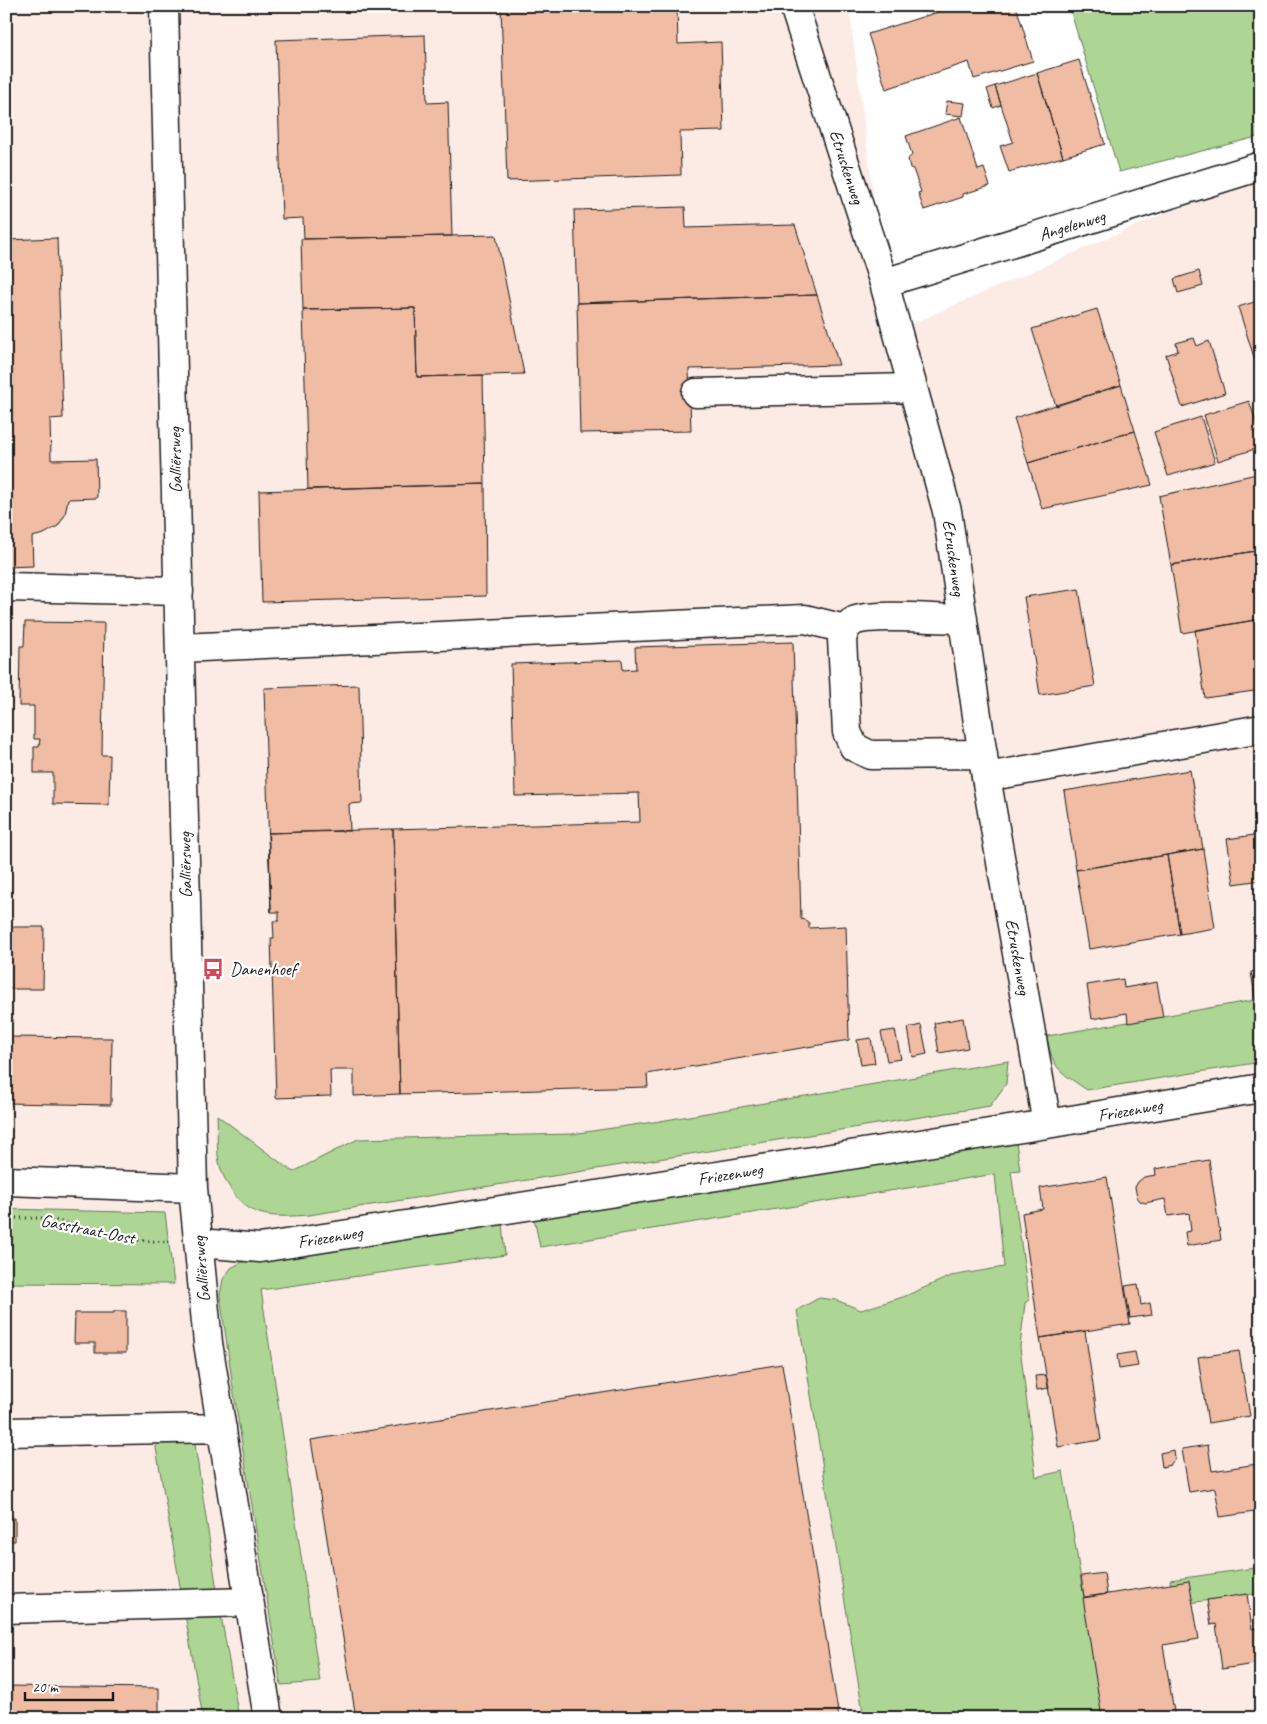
<svg xmlns="http://www.w3.org/2000/svg" width="1267" height="1724" font-family="Caveat,sans-serif">
<style>
.built{fill:#fbebe4}
.green{fill:#add694;stroke:#647958}
.building{fill:#f1bca4;stroke:#1c1c1c}
.lines{fill:none;stroke-linecap:round;stroke-linejoin:round}
.minor-casing{stroke:#1c1c1c;stroke-width:31}
.path{stroke:#1c1c1c;stroke-width:3;stroke-dasharray:1 4;stroke-linecap:butt}
.minor{stroke:#fff;stroke-width:28}
.labels{text-anchor:middle;dominant-baseline:central;stroke-width:4.5;stroke-linejoin:round;paint-order:stroke}
.street-label{font-size:18px;fill:#1c1c1c;stroke:#fff}
.poi-label{font-size:18px;fill:#1c1c1c;stroke:#fff;text-anchor:start}
</style>
<rect width="100%" height="100%" fill="#fff"/>
<filter id="ink" filterUnits="userSpaceOnUse"><feTurbulence type="fractalNoise" baseFrequency=".02" numOctaves="2"/><feDisplacementMap in="SourceGraphic" scale="10" xChannelSelector="R" yChannelSelector="G"/><feConvolveMatrix kernelMatrix="1 2 1 2 8 2 1 2 1" color-interpolation-filters="sRGB"/></filter>
<g filter="url(#ink)">
<path class="built" d="M6 6H849L891 333 1261 171V1718H6Z"/>
<path class="green" d="M1069 6H1261V136L1119 172Z
M1261 999V1062L1087 1090C1061 1072 1052 1070 1047 1036Z
M1008 1061 1006 1084 990 1106 309 1215C293 1216 275 1218 259 1213 239 1207 223 1181 219 1162 216 1147 218 1130 217 1115L293 1172 358 1139 572 1134 660 1121Z
M1016 1142 1020 1170 1011 1171 1029 1300 1025 1303 1020 1347 1036 1477 1063 1471 1104 1718H864L797 1310 819 1298 836 1300 861 1310 903 1297 951 1276 1004 1267 995 1174 540 1247 534 1218Z
M6 1209 165 1213 174 1284 6 1283Z
M502 1223 505 1255 261 1290 320 1682 281 1685 233 1388 220 1295 223 1279 231 1268 242 1262Z
M193 1431 219 1604 239 1718H203L155 1442Z
M1261 1567V1593L1174 1605 1170 1580Z"/>
<path class="building" d="M245 6H302L245 8Z
M501 6H677L678 44 721 42 724 131 680 132 681 175 507 181Z
M957 6H1016L1033 61 974 79 969 62 886 89 868 34Z
M425 35 427 103 448 102 452 236 304 239 303 218 282 219 276 40Z
M1079 60 1105 144 1063 157 1037 73Z
M1037 73 1063 157 1009 172 1000 146 1013 142 995 86Z
M995 86 1001 105 993 108 987 89Z
M947 101 965 103 963 116 945 114Z
M961 117 978 170 984 168 990 186 963 194V197L924 210 918 193 921 192 913 169 910 168 908 159 912 155 906 136Z
M685 207 686 228 795 225 817 295 577 303 574 210Z
M496 235 524 374 417 377 415 308 303 310 301 239Z
M57 238 63 418 50 419 51 460 96 459 97 498 68 499 65 515 58 526 44 534 32 537 33 566 6 567V240Z
M1199 271 1203 286 1178 293 1174 279Z
M817 295 839 365 689 369 691 431 580 433 577 303Z
M1261 300V379L1238 307Z
M415 308 417 377 483 375 485 484 308 489 303 310Z
M1097 309 1121 385 1056 406 1032 329Z
M1194 338 1197 346 1209 341 1225 393 1182 407 1166 355 1178 351 1176 343Z
M1121 385 1135 431 1028 463 1014 418Z
M1249 401 1261 436V447L1218 461 1204 415Z
M1201 417 1215 462 1168 476 1154 432Z
M1135 431 1152 485 1042 509 1028 463Z
M1261 473V550L1171 565 1159 496Z
M485 484 486 596 262 602 259 491Z
M1261 550V619L1182 633 1171 565Z
M1079 589 1095 686 1040 695 1024 597Z
M1261 619V690L1205 698 1195 630Z
M25 622 104 623 102 755H110L109 805 53 804V773H34V747H39L40 739H34V706H19L20 646H24Z
M793 642 801 919 805 920 809 923V928L846 926 849 1040 647 1074 648 1087 400 1094 393 829 640 822 639 793 515 796 511 664 622 660 623 670 636 669 635 647Z
M359 685 362 803 349 804 350 831 268 833 271 912 264 688Z
M1190 770 1203 849 1076 870 1064 791Z
M393 829 400 1094 354 1096V1070H330L331 1096 276 1098 271 938H274L273 921H279V912H271L268 833Z
M1261 834V880L1234 884 1227 839Z
M1203 849 1215 928 1180 934 1167 855Z
M1167 855 1180 934 1089 949 1076 870Z
M6 927H44L43 989H6Z
M1259 959H1261V1001L1256 1002 1251 972 1261 970Z
M1123 979 1124 988 1157 982 1163 1017 1128 1023 1127 1013 1092 1019 1087 985Z
M963 1018 968 1048 939 1053 934 1023Z
M921 1025 927 1054 913 1057 908 1028Z
M895 1030 901 1059 887 1061 881 1032Z
M6 1037 112 1038 111 1105 6 1103Z
M871 1038 875 1063 861 1065 857 1040Z
M1209 1160 1221 1240 1187 1246 1185 1232 1191 1231 1189 1213 1168 1216 1165 1199 1145 1203 1140 1201 1137 1197 1135 1187 1138 1182 1144 1177 1156 1175 1155 1169Z
M1107 1177 1130 1324 1040 1338 1022 1213 1043 1209 1040 1188Z
M1138 1284 1141 1305 1150 1303 1152 1315 1130 1318 1125 1286Z
M114 1311H126V1353H95V1343H74L75 1313H114Z
M1085 1331 1101 1440 1058 1447 1040 1338Z
M1239 1351 1250 1416 1208 1423 1198 1357Z
M1135 1352 1138 1366 1119 1369 1117 1355Z
M782 1364 839 1718H356L311 1440Z
M1046 1375 1049 1388 1037 1390 1035 1376Z
M1208 1445 1212 1471 1257 1464 1261 1484V1511L1220 1517 1215 1488 1189 1492 1182 1449Z
M1174 1450 1175 1459 1170 1465 1162 1467 1160 1453Z
M6 1518H15V1541H6Z
M1104 1573 1107 1594 1084 1597 1081 1576Z
M1189 1581 1199 1639 1163 1645 1175 1718H1102L1083 1598Z
M1247 1594 1252 1629 1257 1628 1261 1663 1222 1669 1216 1624 1211 1625 1207 1600Z
M6 1686 159 1688V1718H6Z"/>
<g class="lines">
<g class="minor-casing">
<path id="minor" d="M164 6 193 1188 208 1343 268 1718
M794 6 884 283 947 511 986 777 1047 1124
M884 283 1261 166
M696 393 913 388
M6 587 179 591
M963 619C940 619 871 613 854 621 846 625 844 632 842 639L847 732 854 747 870 755 983 754
M180 648 805 619 845 629
M986 777 1261 729
M6 1181 193 1188
M199 1243 260 1248 1047 1124 1261 1088
M6 1432 222 1428
M6 1609 249 1602"/>
</g>
<path class="path" d="M6 1218H46L133 1240 170 1242"/>
<use href="#minor" class="minor"/>
</g>
</g>
<defs>
<g id="bus-bare" transform="scale(1.725)"><path d="M-5-6H5V4H4V6H2V4H-2V6H-4V4H-5ZM-3.5-4V0h7V-4ZM-3.5 1.2v1.5H-2V1.2ZM2 1.2v1.5H3.5V1.2Z" fill="#d1495b" stroke="#fff" stroke-width="2.5" paint-order="stroke"/></g>
</defs>
<g fill-rule="evenodd">
<use href="#bus-bare" x="213" y="969"/>
</g>
<g class="labels">
<g class="street-label">
<text transform="translate(847 167) rotate(72)">Etruskenweg</text>
<text transform="translate(1072 225) rotate(-17)">Angelenweg</text>
<text transform="translate(175 460) rotate(-91)">Galliërsweg</text>
<text transform="translate(954 558) rotate(82)">Etruskenweg</text>
<text transform="translate(185 865) rotate(-91)">Galliërsweg</text>
<text transform="translate(1018 957) rotate(80)">Etruskenweg</text>
<text transform="translate(1130 1110) rotate(-10)">Friezenweg</text>
<text transform="translate(730 1174) rotate(-9)">Friezenweg</text>
<text transform="translate(88 1229) rotate(11)">Gasstraat-Oost</text>
<text transform="translate(330 1237) rotate(-9)">Friezenweg</text>
<text transform="translate(201 1269) rotate(-95)">Galliërsweg</text>
</g>
<g class="poi-label">
<text x="230" y="969">Danenhoef</text>
</g>
</g>
<rect width="1267" height="1724" fill="none" stroke="#fff" stroke-width="25"/>
<rect x="12" y="12" width="1242" height="1699" fill="none" stroke="#1c1c1c" stroke-width="2" filter="url(#ink)"/>
<path d="M25 1692v8h88v-8" fill="none" stroke="#1c1c1c" stroke-width="2.5"/>
<text x="32" y="1692" font-size="15" fill="#1c1c1c" stroke="#ffffff" stroke-width="4" paint-order="stroke">20 m</text>
</svg>
